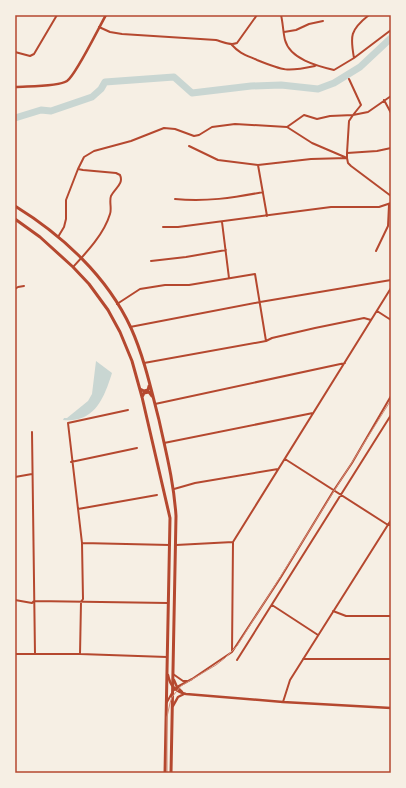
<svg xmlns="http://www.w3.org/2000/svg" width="406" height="788" font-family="Arial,sans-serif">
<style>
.water{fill:#c9d6d2}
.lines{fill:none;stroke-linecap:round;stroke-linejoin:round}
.river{stroke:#c9d6d2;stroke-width:7}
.minor{stroke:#b5482f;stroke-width:2}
.tertiary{stroke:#b5482f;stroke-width:2.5}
.secondary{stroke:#b5482f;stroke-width:2.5}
.primary{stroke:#b5482f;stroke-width:3}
.tram{stroke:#cf8b77;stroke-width:1}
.neatline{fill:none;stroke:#b5482f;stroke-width:1.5}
</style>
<rect width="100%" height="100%" fill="#f6efe4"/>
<path class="water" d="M96 361 112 373C104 398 95 423 63 420L64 418H67L88 401 92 394Z"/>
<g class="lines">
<path class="river" d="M15 118 41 110 51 111 92 97 101 89 105 82 174 77 192 93 251 86 281 85 318 89 334 83 360 67 391 38"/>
<path class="minor" d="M281 15C283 23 283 32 285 40 290 59 317 66 334 70L354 58 391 30
M99 27 110 32 122 34 216 40C223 42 230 46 237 43L257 15
M284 32 296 30 309 24 323 21
M231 44C240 54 246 55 257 60 284 71 287 72 315 66
M15 52 30 56 34 54 57 15
M354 58C350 36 350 30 369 15
M384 100 391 113
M287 127 312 143 347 158 348 163 351 166 391 196
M189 146 218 160 258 165 311 159 347 158V153L377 151 391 148
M347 153 349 121 353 115 361 105 349 79
M258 165 267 216
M175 199C205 202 233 198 263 192
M222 222 229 278
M163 227H178L331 207H379L391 203
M58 237 64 227 66 219V200L78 169 84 157 94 151 131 141 164 128 175 129 194 136 199 135 212 127 235 124 287 127 304 115 317 119 330 116 353 115 368 112 391 96
M376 251 388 226 389 205
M151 261 186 257 226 250
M73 267C87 252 104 234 110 214 112 209 109 201 111 196 115 188 124 184 120 175L116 173 83 170 78 169
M15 289 18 287 24 286
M117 304 140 289 165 285H189L255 274 266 341
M377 311 391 320
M130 327 260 302 391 280
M144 363 266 341 272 338 315 328 364 318 371 320
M155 404 345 363
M32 432 35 654
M164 443 313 413
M285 459 388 525H391
M71 462 137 448
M15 477 32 474
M174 489 195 483 278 469
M78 509 157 495
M82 543 170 545
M176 545 233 542
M15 600 32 603 34 601 168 603
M272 605 318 635
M333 611 346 616H391
M232 652 233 542 391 288
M15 654H80L167 657
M80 654 81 602 83 599 82 543 68 423 128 410
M303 659H391
M237 660 391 415
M173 674 183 681H187
M174 690 177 687 192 679 232 652 281 577 334 490 352 463 391 396
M167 702 172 693
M283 702 290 680 391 520"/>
<path class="tertiary" d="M15 87C27 86 58 87 67 81 76 75 99 27 106 15"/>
<path class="secondary" d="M168 675C170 686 176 692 186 694L283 702 391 708
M174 680 177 687 182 692
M173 706 178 697 184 694"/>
<path class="primary" d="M15 206C62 235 107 276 131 328 144 357 151 389 159 420 166 452 174 483 176 516L171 773
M15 219 40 237 73 267 89 284 108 310 120 332 132 361 142 397 170 518 165 773
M140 389 144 391 148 390 149 386
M142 397 144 393 149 392 152 396"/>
<path class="tram" d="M167 773V717L170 703 172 697 181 686 216 665 225 658 237 646 391 400"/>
</g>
<rect width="406" height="788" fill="none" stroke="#f6efe4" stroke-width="32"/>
<rect x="16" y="16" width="374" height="756" class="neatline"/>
</svg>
